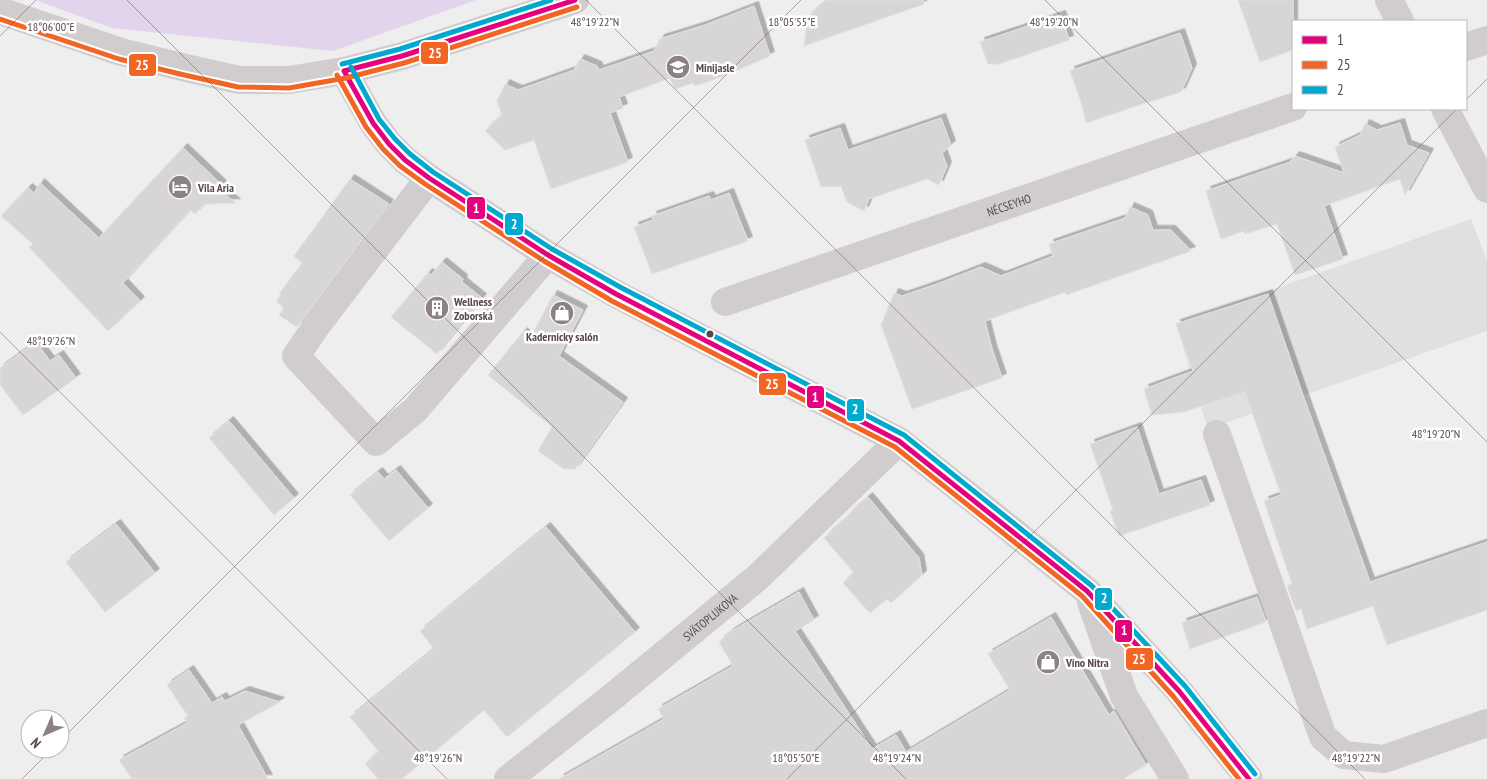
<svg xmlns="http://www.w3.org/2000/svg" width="1487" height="779" font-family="'PT Sans Narrow',sans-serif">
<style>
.education{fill:#dfe0df}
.green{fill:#e1d4ec}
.building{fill:#d8d5d6;stroke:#e1dfe0;filter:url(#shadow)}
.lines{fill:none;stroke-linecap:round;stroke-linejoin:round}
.minor{stroke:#d1ccce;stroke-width:28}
.bus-1-casing{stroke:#fff;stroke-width:9}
.bus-2-casing{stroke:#fff;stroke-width:9}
.bus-3-casing{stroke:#fff;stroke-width:9}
.bus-1{stroke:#e5007d;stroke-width:5}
.bus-2{stroke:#f26522;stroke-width:5}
.bus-3{stroke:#00a9ce;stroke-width:5}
.ticks{fill:none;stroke:#58474d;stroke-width:1;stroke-opacity:0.45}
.bus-dot{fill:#58474d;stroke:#fff;stroke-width:2}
.labels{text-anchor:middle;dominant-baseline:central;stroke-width:5;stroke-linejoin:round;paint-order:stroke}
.poi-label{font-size:12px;font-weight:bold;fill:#58474d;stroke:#fff;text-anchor:start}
.street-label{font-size:12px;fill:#58474d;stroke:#fff}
.ticks-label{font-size:12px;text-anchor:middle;fill:#58474d;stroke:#fff;stroke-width:5;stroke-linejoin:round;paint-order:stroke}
.line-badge{stroke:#fff;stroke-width:2}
.badge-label{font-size:14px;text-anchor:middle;font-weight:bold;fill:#fff}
</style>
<defs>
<filter id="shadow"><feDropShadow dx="4.5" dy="-4.5" stdDeviation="0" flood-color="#0004"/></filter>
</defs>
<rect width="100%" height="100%" fill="#eee"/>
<path class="education" d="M1471 219 1487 261V331L1208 429 1176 324Z"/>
<path class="green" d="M35 0H476L333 51 112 28Z"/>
<path class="building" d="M827 0H923L924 4 804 46 808 17Z
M1238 0H1293V50L1260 62Z
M754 6 770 56 724 76 695 86 693 83 675 89 670 78 619 97 623 108 610 113 628 162 551 189 534 140 505 150 485 131 502 115 497 101 505 84 518 90 574 70 580 59 597 66 599 70 654 51 660 39 705 25Z
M1061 15 1069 40 999 64H988L980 42Z
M1180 33 1192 68 1181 92 1136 106 1086 123 1082 105 1070 71Z
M941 118 951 145 942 153 947 166 939 185 927 179 869 199 864 211 847 202 841 186 821 187 805 140 840 128 848 150Z
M1400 123 1407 145 1429 153 1405 195 1400 179 1324 206 1343 259 1295 275 1277 224 1245 234 1244 231 1221 239 1206 191 1290 162 1295 156 1344 173 1335 147 1360 135 1365 124 1377 130Z
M183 148 222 185 218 189 236 203 204 204 195 214 190 210 123 283 140 301 108 331 29 247 33 244 1 216 28 188 34 193 40 183 99 238Z
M350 179 389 204 297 327 279 315 284 308 276 301 281 295 279 294 302 263 294 256Z
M729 193 748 241 652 274 634 227 653 220 652 216 709 196 711 200Z
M1130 207 1148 215 1153 230H1171L1191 251 1066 295 1065 292 985 321 992 349 1002 378 912 409 881 325 894 293 902 296 937 284 981 267 1001 276 1053 256 1049 244 1125 218Z
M442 262 463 279 462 282 482 298 437 354 391 317 428 273 431 275Z
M1268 294 1305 401 1370 582 1487 542V610L1387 645 1373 606 1307 629 1301 609 1296 611 1287 586 1292 584 1264 501 1281 495 1245 392 1183 412 1152 415 1144 389 1193 371 1176 324Z
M553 295 583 310 559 356 623 402 575 469H564L538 451 552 427 488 375 523 332 530 339Z
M36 342 50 361 59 355 76 378 23 415 0 385V368Z
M229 421 294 498 274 515 209 438Z
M1137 427 1159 494 1201 480 1210 505 1119 536 1110 511 1113 510 1090 444Z
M396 470 428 508 389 541 350 495 378 472 384 479Z
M868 497 919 558 922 575 891 603 887 599 870 613 843 583 854 573 824 538 849 516 848 515Z
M116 524 155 573 105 612 66 562Z
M546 527 635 632 507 737 484 710 402 779H378L365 764 379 752 350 717 434 649 420 631Z
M799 592 814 620 795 631 872 749 896 735 906 752 1010 690 988 654 1051 617 1109 715 1114 711 1146 765 1123 779H559L664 719 658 709 733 666 719 642 732 631Z
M1257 597 1266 622 1190 649 1182 623Z
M189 670 212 703 222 697 225 701 245 691 280 702 238 725 268 779H132L119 760 187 723 184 718 188 716 167 685Z"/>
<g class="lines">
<g class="minor">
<path d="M1389 0 1400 21"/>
<path d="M0 11 121 52 182 67 239 80H289L344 71 402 56 575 0"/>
<path d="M1466 47 1487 40"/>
<path d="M344 71 373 123 389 144 405 160 429 178 548 255 616 294 899 441 984 508 1087 591 1179 691 1249 779"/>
<path d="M1445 109 1487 189"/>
<path d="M429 178 317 325 296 356 376 442 415 410 548 255"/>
<path id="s1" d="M725 302 1293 107"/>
<path d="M1217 434 1323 737 1344 755 1384 759 1487 723"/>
<path d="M1091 602 1124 696 1175 779"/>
<path id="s2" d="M508 779 611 698 758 577 899 441"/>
</g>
<g class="bus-1-casing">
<path id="bus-1" d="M344 71 373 123 389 144 405 160 429 178 548 255 616 294 899 441 1087 591 1179 691 1249 779
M344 71 402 56 575 0"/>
</g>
<g class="bus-2-casing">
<path id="bus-2" d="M0 19 119 59 180 74 238 87 289 88 346 78 404 63 577 7
M337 75 366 127 383 149 400 166 425 184 544 261 612 301 895 447 1082 596 1173 696 1239 779"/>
</g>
<g class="bus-3-casing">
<path id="bus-3" d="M342 64 400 49 551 0
M351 67 379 119 395 139 410 154 433 172 552 249 620 287 904 435 1092 586 1185 686 1255 774"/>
</g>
<use href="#bus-1" class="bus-1"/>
<use href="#bus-2" class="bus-2"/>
<use href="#bus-3" class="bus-3"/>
</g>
<path class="ticks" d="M127 0 906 779M586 0 1365 779M1045 0 1487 442M0 36 36 0M1466 100 1487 79M0 332 447 779M60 741 801 0M22 779 52 749M787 779 1457 109"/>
<defs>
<g id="school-disc" transform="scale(1.25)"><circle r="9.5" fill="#8c8185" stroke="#fff"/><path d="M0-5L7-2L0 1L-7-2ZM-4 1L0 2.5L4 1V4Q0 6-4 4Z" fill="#fff"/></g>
<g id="hotel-disc" transform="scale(1.25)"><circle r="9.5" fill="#8c8185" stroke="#fff"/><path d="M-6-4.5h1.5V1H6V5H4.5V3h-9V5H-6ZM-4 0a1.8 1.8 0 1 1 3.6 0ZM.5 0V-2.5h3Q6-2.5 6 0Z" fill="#fff"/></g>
<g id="building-disc" transform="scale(1.25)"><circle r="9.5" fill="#8c8185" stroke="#fff"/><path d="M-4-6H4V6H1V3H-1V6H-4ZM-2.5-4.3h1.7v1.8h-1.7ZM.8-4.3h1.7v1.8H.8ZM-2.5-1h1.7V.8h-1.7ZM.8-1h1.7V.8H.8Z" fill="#fff"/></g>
<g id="shop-disc" transform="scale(1.25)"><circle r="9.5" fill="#8c8185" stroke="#fff"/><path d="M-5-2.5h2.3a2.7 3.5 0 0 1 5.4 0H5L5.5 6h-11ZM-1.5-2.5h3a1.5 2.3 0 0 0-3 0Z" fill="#fff"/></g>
</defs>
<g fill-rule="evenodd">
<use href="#school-disc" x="678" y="67"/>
<use href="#hotel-disc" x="180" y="187"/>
<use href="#building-disc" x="437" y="308"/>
<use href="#shop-disc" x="562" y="313"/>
<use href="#shop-disc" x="1048" y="662"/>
</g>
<circle class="bus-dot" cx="710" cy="334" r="4.5"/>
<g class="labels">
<g class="poi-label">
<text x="696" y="67">Minijasle</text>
<text x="198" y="187">Vila Aria</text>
<text x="454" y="301">Wellness<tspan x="454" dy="14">Zoborská</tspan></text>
<text x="562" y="336" text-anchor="middle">Kadernícky salón</text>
<text x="1066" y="662">Víno Nitra</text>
</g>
<g class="street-label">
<text stroke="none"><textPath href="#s1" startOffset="300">NÉCSEYHO</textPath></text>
<text stroke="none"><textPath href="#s2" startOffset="259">SVÄTOPLUKOVA</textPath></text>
</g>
</g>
<g class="ticks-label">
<text x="595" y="26">48°19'22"N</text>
<text x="792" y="26">18°05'55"E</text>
<text x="1054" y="26">48°19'20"N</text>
<text x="51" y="31">18°06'00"E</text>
<text x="51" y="345">48°19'26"N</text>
<text x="1436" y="438">48°19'20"N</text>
<text x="796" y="762">18°05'50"E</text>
<text x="438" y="762">48°19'26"N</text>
<text x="897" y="762">48°19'24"N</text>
<text x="1356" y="762">48°19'22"N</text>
</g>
<g class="line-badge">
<rect x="420" y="41" width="29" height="24" rx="5" fill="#f26522"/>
<rect x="128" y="53" width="29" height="24" rx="5" fill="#f26522"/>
<rect x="466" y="196" width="20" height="24" rx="5" fill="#e5007d"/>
<rect x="504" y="212" width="20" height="24" rx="5" fill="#00a9ce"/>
<rect x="758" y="372" width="29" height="24" rx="5" fill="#f26522"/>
<rect x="806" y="385" width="19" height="24" rx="5" fill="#e5007d"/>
<rect x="846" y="398" width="19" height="24" rx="5" fill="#00a9ce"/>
<rect x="1094" y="587" width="19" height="24" rx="5" fill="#00a9ce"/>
<rect x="1114" y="619" width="19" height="24" rx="5" fill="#e5007d"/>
<rect x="1125" y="647" width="29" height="24" rx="5" fill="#f26522"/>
</g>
<g class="badge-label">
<text x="435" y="58">25</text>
<text x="142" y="70">25</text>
<text x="476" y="213">1</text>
<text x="514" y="229">2</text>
<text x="772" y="389">25</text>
<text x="815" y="402">1</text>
<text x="855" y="414">2</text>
<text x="1104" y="603">2</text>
<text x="1124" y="635">1</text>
<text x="1139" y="664">25</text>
</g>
<rect x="1292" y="20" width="175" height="90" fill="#ffffff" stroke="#bcb5b8"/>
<rect x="1302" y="36" width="25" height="8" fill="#e5007d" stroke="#bcb5b8"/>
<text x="1337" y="45" font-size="15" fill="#58474d">1</text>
<rect x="1302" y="61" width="25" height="8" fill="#f26522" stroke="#bcb5b8"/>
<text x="1337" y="70" font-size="15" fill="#58474d">25</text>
<rect x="1302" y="86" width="25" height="8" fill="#00a9ce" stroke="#bcb5b8"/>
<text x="1337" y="95" font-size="15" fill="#58474d">2</text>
<g transform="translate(45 734) rotate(225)"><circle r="24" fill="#ffffff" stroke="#bcb5b8"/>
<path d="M0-4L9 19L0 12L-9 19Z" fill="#8c8185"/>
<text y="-8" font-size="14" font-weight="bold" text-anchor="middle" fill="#58474d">N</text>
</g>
</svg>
